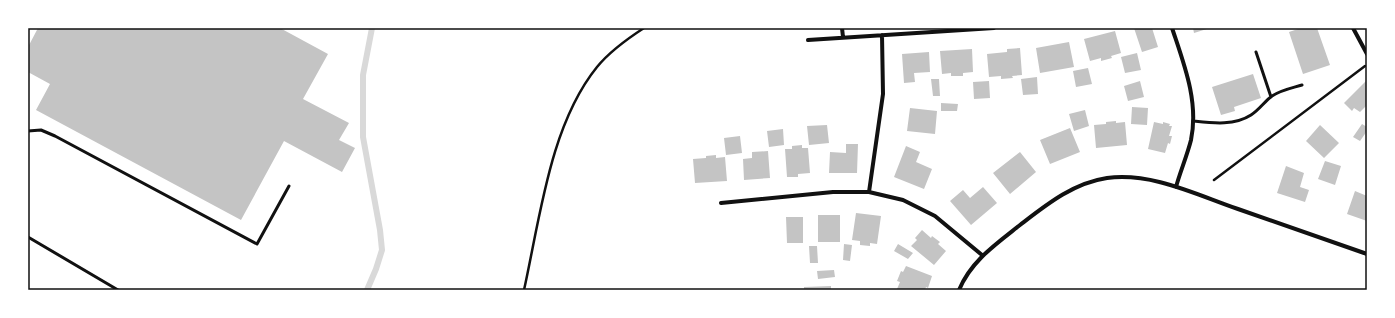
<svg xmlns="http://www.w3.org/2000/svg" width="1395" height="318" font-family="Literata,serif">
<style>
.lines{fill:none;stroke-linecap:round;stroke-linejoin:round}
.stream{stroke:#d9d9d9;stroke-width:6}
.building{fill:#c4c4c4}
.path{stroke:#111;stroke-width:2.5}
.service{stroke:#111;stroke-width:3}
.minor{stroke:#111;stroke-width:4}
.neatline{fill:none;stroke:#111;stroke-width:1.5}
</style>
<rect width="100%" height="100%" fill="#fff"/>
<g class="lines">
<path class="stream" d="M367 290 376 269 382 250 380 230 363 137V75L372 28"/>
</g>
<path class="building" d="M38 28H280L328 54 303 99 349 123 339 140 355 148 342 172 284 141 241 220 36 110 50 84 28 72V47Z
M1134 28H1152L1158 47 1142 52Z
M1193 28H1210L1194 33Z
M1301 28H1317L1330 65 1303 74 1289 32Z
M1115 31 1121 53 1111 56 1112 58 1101 61V58L1090 61 1084 39Z
M1069 42 1074 67 1040 73 1036 48Z
M1020 48 1022 75 1012 76 1013 78 1001 79V76L989 77 987 54 1007 52V49Z
M972 49 973 72 963 73V76H951V73L942 74 940 51Z
M929 52 930 72 914 73 915 82 904 83 902 54Z
M1137 53 1141 70 1125 73 1121 57Z
M1088 68 1092 84 1076 87 1073 71Z
M1253 74 1261 98 1234 107 1235 111 1221 115 1212 87Z
M1037 77 1038 94 1023 95 1021 79Z
M931 79H939L940 96H933Z
M1367 80V105L1360 112 1354 108 1352 111 1344 103Z
M989 81 990 98 974 99 973 82Z
M1140 81 1144 97 1128 101 1124 86Z
M941 103 958 104 957 111H941Z
M1132 107 1148 108 1147 125 1131 124Z
M910 108 937 111 935 134 907 131Z
M1085 110 1089 126 1074 131 1069 114Z
M1116 121V123L1125 122 1127 145 1096 148 1094 125 1106 124V122Z
M1154 122 1163 124V122L1170 124 1169 126H1172L1169 136H1172L1170 144 1168 143 1165 153 1148 149Z
M1362 124 1367 127V131L1360 141 1353 137Z
M827 125 829 143 809 145 807 126Z
M1320 125 1339 143 1324 158 1306 141Z
M1070 128 1080 152 1050 164 1040 140Z
M783 129 784 145 769 147 767 131Z
M740 136 742 153 726 155 724 138Z
M846 144H858L857 173H829L830 152 846 153Z
M802 145V148H808L810 173 798 174V177H787L785 149H792V146Z
M906 146 920 152 916 162 932 169 924 189 894 177Z
M768 151 770 178 744 180 743 159 752 158V152Z
M1020 152 1036 172 1010 194 993 173Z
M716 155V158L725 157 727 181 695 183 693 159 706 158V156Z
M1325 161 1341 166 1335 185 1318 179Z
M1286 166 1304 173 1300 187 1309 190 1305 202 1277 193Z
M983 187 997 203 971 225 950 201 963 190 970 198Z
M1355 191 1367 196V221L1347 214Z
M856 213 881 216 877 244 870 243V246L860 245V241L852 240Z
M818 215H840V242H818Z
M786 217H803V243H787Z
M922 230 931 238 932 236 940 242 938 244 946 251 934 265 911 246 917 240 915 238Z
M844 244 852 245 850 261 843 260Z
M898 244 913 253 908 259 894 251Z
M809 246H817L818 263H810Z
M906 266 932 276 928 288 926 287 925 290 897 289 900 282 897 281 901 271 903 272Z
M834 270 835 277 818 279 817 271Z
M831 286V290H804V287Z"/>
<g class="lines">
<path class="path" d="M1214 180 1365 66
M524 290C540 218 550 125 597 67 610 51 627 39 644 28"/>
<path class="service" d="M1256 52 1271 97
M1193 121C1212 123 1234 126 1251 115 1259 110 1265 101 1272 96 1281 90 1292 88 1302 85
M28 131 41 130 55 136 257 244 289 186
M28 237 118 290"/>
<path class="minor" d="M842 28 843 37
M1172 28C1184 64 1199 102 1191 140 1187 156 1180 172 1176 187
M1353 28 1367 54
M808 40 994 28
M869 192 883 94 882 35
M721 203 833 192H869L903 200 935 216 982 255
M959 290C971 261 996 244 1020 225 1046 205 1073 183 1107 178 1152 172 1197 195 1238 209 1281 224 1324 239 1367 254"/>
</g>
<rect width="1395" height="318" fill="none" stroke="#ffffff" stroke-width="58"/>
<rect x="29" y="29" width="1337" height="260" class="neatline"/>
</svg>
